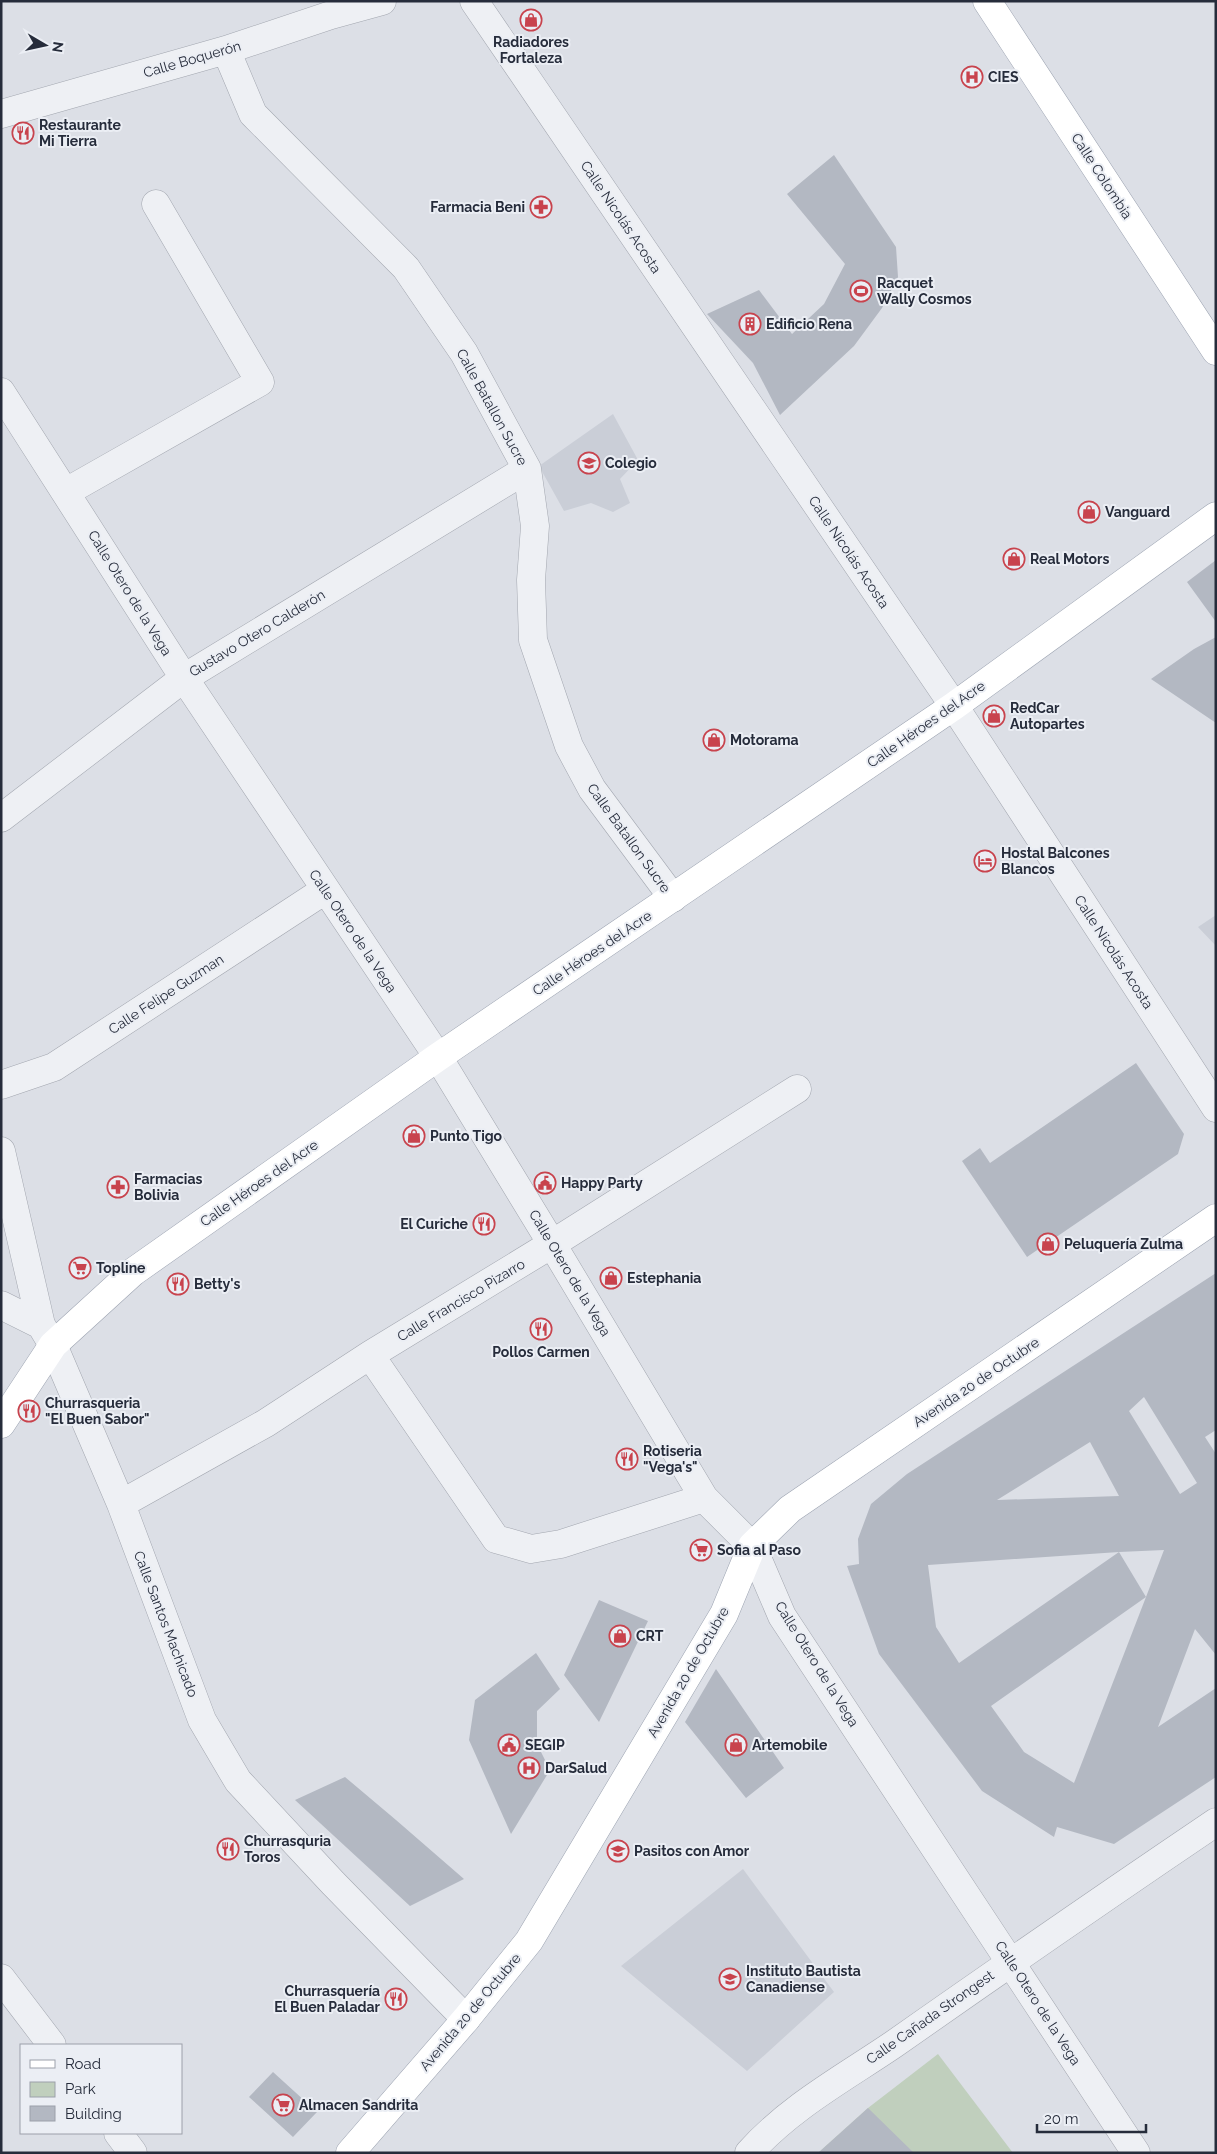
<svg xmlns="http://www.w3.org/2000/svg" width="1217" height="2154" font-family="Raleway,sans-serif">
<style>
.built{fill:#caced7}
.green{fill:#c0cfbd}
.building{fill:#b3b8c2;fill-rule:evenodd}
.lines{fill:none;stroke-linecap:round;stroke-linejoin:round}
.minor-casing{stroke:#a2a6af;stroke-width:29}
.major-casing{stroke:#9ca3b1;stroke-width:29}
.minor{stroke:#eef0f4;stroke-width:28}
.major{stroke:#fff;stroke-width:28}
.labels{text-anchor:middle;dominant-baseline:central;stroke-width:4;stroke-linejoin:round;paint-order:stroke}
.poi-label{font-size:14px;font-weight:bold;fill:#262c3b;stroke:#ebeef4;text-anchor:start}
.street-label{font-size:14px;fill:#262c3b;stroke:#ebeef4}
</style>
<rect width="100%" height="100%" fill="#dcdfe6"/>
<path class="built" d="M613 414 638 460 620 479 630 503 613 512 591 503 564 511 539 466Z
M1216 915V946L1198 927Z
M743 1869 834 1992 747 2071 621 1966Z"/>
<path class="green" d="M938 2054 1013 2153H818L868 2108Z"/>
<path class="building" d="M834 155 896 247 898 277 882 308 854 346 780 415 753 363 707 314 759 290 792 334 824 304 845 264 787 194Z
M1216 560V622L1187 582Z
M1216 637V723L1151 679 1194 649Z
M1136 1063 1184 1134 1178 1154 1027 1257 962 1161 980 1148 990 1163Z
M1216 1273V1430L1205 1437 1216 1454V1655L1195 1629 1158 1727 1216 1688V1777L1114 1844 1057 1827 1054 1837 982 1791 879 1654 847 1566 859 1564 858 1539 871 1504 907 1474ZM1144 1397 1197 1483 1180 1494 1129 1411ZM1090 1442 1119 1496 997 1500ZM1164 1550 1146 1597 1119 1552 959 1663 936 1627 928 1565 1119 1552ZM1146 1597 1074 1783 1024 1752 991 1706Z
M599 1600 648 1621 599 1722 564 1675Z
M536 1653 560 1689 537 1711V1744L550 1770 511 1834 469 1740 475 1700Z
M716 1669 784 1768 746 1798 685 1722Z
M345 1777 396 1820 464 1879 410 1906 295 1800Z
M273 2072 317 2112 293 2137 249 2097Z
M868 2108 914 2153H818Z"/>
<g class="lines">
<g class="minor-casing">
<path id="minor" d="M474 1 954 706 1216 1108
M226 50 253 114 406 268 464 353 527 469 535 526 531 580 533 640 569 746 592 789 673 898
M1 114 226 50 331 15 382 1
M1 392 184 678 438 1057 552 1244 704 1498 752 1546 782 1616 1136 2153
M66 492 260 382 156 204
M1 818 184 678 527 469
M1 1085 54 1067 325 890
M1 1151 41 1325 53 1345 121 1504 202 1720 238 1781 333 1883 466 2019
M1 1305 41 1325
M370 1355 496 1539 531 1549 561 1544 704 1498
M121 1504 266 1423 370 1355 552 1244 797 1089
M1 1978 52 2045
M118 2133 133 2153
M749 2153C790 2107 844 2078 894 2044 1001 1969 1108 1895 1216 1822"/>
</g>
<g class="major-casing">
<path id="major" d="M987 1 1216 351
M1 1424 53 1345 133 1272 438 1057 954 706 1216 516
M350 2153 466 2019 529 1941 724 1614 752 1546 790 1509 1216 1218"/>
</g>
<use href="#minor" class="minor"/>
<use href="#major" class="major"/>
</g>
<defs>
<g id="shop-ring" transform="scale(1.125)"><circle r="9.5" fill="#ebeef4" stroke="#c8434d" stroke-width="1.5"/><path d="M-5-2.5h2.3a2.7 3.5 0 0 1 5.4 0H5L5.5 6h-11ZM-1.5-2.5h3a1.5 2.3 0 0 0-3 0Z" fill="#c8434d"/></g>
<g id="hospital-ring" transform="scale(1.125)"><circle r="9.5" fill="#ebeef4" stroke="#c8434d" stroke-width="1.5"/><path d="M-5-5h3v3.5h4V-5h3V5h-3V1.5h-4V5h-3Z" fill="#c8434d"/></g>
<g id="restaurant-ring" transform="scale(1.125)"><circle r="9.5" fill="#ebeef4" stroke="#c8434d" stroke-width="1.5"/><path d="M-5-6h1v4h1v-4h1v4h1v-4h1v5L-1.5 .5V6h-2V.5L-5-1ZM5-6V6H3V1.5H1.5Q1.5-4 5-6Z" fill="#c8434d"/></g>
<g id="pharmacy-ring" transform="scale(1.125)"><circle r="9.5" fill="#ebeef4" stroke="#c8434d" stroke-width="1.5"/><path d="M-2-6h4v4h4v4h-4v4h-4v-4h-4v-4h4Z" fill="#c8434d"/></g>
<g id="stadium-ring" transform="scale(1.125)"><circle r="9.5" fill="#ebeef4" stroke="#c8434d" stroke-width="1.5"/><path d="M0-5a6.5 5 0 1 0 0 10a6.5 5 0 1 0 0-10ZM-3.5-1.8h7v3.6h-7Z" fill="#c8434d"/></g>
<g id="building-ring" transform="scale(1.125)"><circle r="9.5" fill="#ebeef4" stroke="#c8434d" stroke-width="1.5"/><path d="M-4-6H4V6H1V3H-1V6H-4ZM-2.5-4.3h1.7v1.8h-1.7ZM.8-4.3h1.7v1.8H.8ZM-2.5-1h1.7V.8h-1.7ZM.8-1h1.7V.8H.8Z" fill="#c8434d"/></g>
<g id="school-ring" transform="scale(1.125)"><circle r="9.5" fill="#ebeef4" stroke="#c8434d" stroke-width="1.5"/><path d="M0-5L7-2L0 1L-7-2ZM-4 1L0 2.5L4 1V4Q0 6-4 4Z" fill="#c8434d"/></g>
<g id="hotel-ring" transform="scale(1.125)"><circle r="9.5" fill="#ebeef4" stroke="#c8434d" stroke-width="1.5"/><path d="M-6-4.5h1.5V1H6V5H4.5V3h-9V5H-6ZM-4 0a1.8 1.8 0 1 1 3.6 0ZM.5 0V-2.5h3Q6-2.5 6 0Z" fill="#c8434d"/></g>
<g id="civic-ring" transform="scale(1.125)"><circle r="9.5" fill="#ebeef4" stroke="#c8434d" stroke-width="1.5"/><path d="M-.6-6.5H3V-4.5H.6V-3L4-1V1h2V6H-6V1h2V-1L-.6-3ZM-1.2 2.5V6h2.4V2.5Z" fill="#c8434d"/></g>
<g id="supermarket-ring" transform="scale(1.125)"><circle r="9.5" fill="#ebeef4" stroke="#c8434d" stroke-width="1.5"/><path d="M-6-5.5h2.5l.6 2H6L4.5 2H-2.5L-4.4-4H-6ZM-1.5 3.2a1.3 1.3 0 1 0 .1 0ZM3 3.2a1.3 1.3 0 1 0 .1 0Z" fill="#c8434d"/></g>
</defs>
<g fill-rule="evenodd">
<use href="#shop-ring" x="531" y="20"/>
<use href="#hospital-ring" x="972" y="77"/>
<use href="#restaurant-ring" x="23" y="133"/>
<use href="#pharmacy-ring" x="541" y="207"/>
<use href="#stadium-ring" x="861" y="291"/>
<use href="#building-ring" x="750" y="324"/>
<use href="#school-ring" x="589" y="463"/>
<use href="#shop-ring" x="1089" y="512"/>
<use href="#shop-ring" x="1014" y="559"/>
<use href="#shop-ring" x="994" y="716"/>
<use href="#shop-ring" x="714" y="740"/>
<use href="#hotel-ring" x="985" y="861"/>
<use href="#shop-ring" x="414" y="1136"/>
<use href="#civic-ring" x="545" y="1183"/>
<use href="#pharmacy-ring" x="118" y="1187"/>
<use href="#restaurant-ring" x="484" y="1224"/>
<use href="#shop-ring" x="1048" y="1244"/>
<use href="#supermarket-ring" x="80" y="1268"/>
<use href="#shop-ring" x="611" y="1278"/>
<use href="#restaurant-ring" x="178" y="1284"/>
<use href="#restaurant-ring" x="541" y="1329"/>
<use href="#restaurant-ring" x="29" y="1411"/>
<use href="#restaurant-ring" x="627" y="1459"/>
<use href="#supermarket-ring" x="701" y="1550"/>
<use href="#shop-ring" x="620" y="1636"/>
<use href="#civic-ring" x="509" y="1745"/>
<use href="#shop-ring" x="736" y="1745"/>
<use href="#hospital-ring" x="529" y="1768"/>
<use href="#restaurant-ring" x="228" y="1849"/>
<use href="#school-ring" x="618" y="1851"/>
<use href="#school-ring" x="730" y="1979"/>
<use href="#restaurant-ring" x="396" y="1999"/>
<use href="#supermarket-ring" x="283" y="2105"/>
</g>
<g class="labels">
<g class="poi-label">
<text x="531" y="42" text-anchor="middle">Radiadores<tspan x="531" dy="16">Fortaleza</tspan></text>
<text x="988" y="77">CIES</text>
<text x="39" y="125">Restaurante<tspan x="39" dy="16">Mi Tierra</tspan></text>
<text x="525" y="207" text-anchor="end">Farmacia Beni</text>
<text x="877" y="283">Racquet<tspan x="877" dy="16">Wally Cosmos</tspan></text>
<text x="766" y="324">Edificio Rena</text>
<text x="605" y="463">Colegio</text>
<text x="1105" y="512">Vanguard</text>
<text x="1030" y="559">Real Motors</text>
<text x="1010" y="708">RedCar<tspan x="1010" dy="16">Autopartes</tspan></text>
<text x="730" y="740">Motorama</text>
<text x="1001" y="853">Hostal Balcones<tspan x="1001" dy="16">Blancos</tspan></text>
<text x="430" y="1136">Punto Tigo</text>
<text x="134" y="1179">Farmacias<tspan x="134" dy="16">Bolivia</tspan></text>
<text x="561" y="1183">Happy Party</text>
<text x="468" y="1224" text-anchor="end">El Curiche</text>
<text x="1064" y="1244">Peluquería Zulma</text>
<text x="96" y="1268">Topline</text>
<text x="627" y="1278">Estephania</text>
<text x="194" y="1284">Betty's</text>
<text x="541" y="1352" text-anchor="middle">Pollos Carmen</text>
<text x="45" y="1403">Churrasqueria<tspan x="45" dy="16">"El Buen Sabor"</tspan></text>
<text x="643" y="1451">Rotiseria<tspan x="643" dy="16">"Vega's"</tspan></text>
<text x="717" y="1550">Sofia al Paso</text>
<text x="636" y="1636">CRT</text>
<text x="525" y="1745">SEGIP</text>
<text x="752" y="1745">Artemobile</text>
<text x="545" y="1768">DarSalud</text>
<text x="244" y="1841">Churrasquria<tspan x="244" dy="16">Toros</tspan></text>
<text x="634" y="1851">Pasitos con Amor</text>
<text x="746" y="1971">Instituto Bautista<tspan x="746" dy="16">Canadiense</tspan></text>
<text x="380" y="1991" text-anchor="end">Churrasquería<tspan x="380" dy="16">El Buen Paladar</tspan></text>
<text x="299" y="2105">Almacen Sandrita</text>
</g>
<g class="street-label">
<text transform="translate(192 59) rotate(-16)">Calle Boquerón</text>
<text transform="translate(1102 176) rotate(57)">Calle Colombia</text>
<text transform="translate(621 217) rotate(56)">Calle Nicolás Acosta</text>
<text transform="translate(492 407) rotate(61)">Calle Batallon Sucre</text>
<text transform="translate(849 552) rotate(56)">Calle Nicolás Acosta</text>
<text transform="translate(130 593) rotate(58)">Calle Otero de la Vega</text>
<text transform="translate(257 633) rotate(-31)">Gustavo Otero Calderón</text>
<text transform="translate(926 724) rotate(-35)">Calle Héroes del Acre</text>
<text transform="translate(629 838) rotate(54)">Calle Batallon Sucre</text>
<text transform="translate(353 931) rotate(56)">Calle Otero de la Vega</text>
<text transform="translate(1114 952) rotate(57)">Calle Nicolás Acosta</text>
<text transform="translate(592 953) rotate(-34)">Calle Héroes del Acre</text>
<text transform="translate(166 994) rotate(-33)">Calle Felipe Guzman</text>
<text transform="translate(259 1183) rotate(-35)">Calle Héroes del Acre</text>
<text transform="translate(570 1273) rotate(59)">Calle Otero de la Vega</text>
<text transform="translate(461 1300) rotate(-31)">Calle Francisco Pizarro</text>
<text transform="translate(976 1382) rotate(-34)">Avenida 20 de Octubre</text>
<text transform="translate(166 1624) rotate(69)">Calle Santos Machicado</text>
<text transform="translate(817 1664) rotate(58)">Calle Otero de la Vega</text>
<text transform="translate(688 1672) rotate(-60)">Avenida 20 de Octubre</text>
<text transform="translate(1038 2003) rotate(57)">Calle Otero de la Vega</text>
<text transform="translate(470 2012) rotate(-50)">Avenida 20 de Octubre</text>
<text transform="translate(930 2017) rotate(-35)">Calle Cañada Strongest</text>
</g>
</g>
<rect width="1217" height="2154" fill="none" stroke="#262c3b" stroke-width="5"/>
<rect x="20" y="2044" width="162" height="90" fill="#ebeef4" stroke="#9ca0aa"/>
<rect x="30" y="2060" width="25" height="8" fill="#ffffff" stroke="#9ca0aa"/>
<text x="65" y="2069" font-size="15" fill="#262c3b">Road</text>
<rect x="30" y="2082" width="25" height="15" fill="#c0cfbd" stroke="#9ca0aa"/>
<text x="65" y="2094" font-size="15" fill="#262c3b">Park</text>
<rect x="30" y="2106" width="25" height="15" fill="#b3b8c2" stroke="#9ca0aa"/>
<text x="65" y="2119" font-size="15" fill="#262c3b">Building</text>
<g transform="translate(45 45) rotate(99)" stroke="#ebeef4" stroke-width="4" paint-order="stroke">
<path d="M0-4L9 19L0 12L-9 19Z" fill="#262c3b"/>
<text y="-8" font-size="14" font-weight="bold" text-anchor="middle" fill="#262c3b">N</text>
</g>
<path d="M1037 2124v8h109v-8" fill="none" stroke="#262c3b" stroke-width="2.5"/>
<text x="1044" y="2124" font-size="15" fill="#262c3b" stroke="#ebeef4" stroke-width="4" paint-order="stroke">20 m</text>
</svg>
